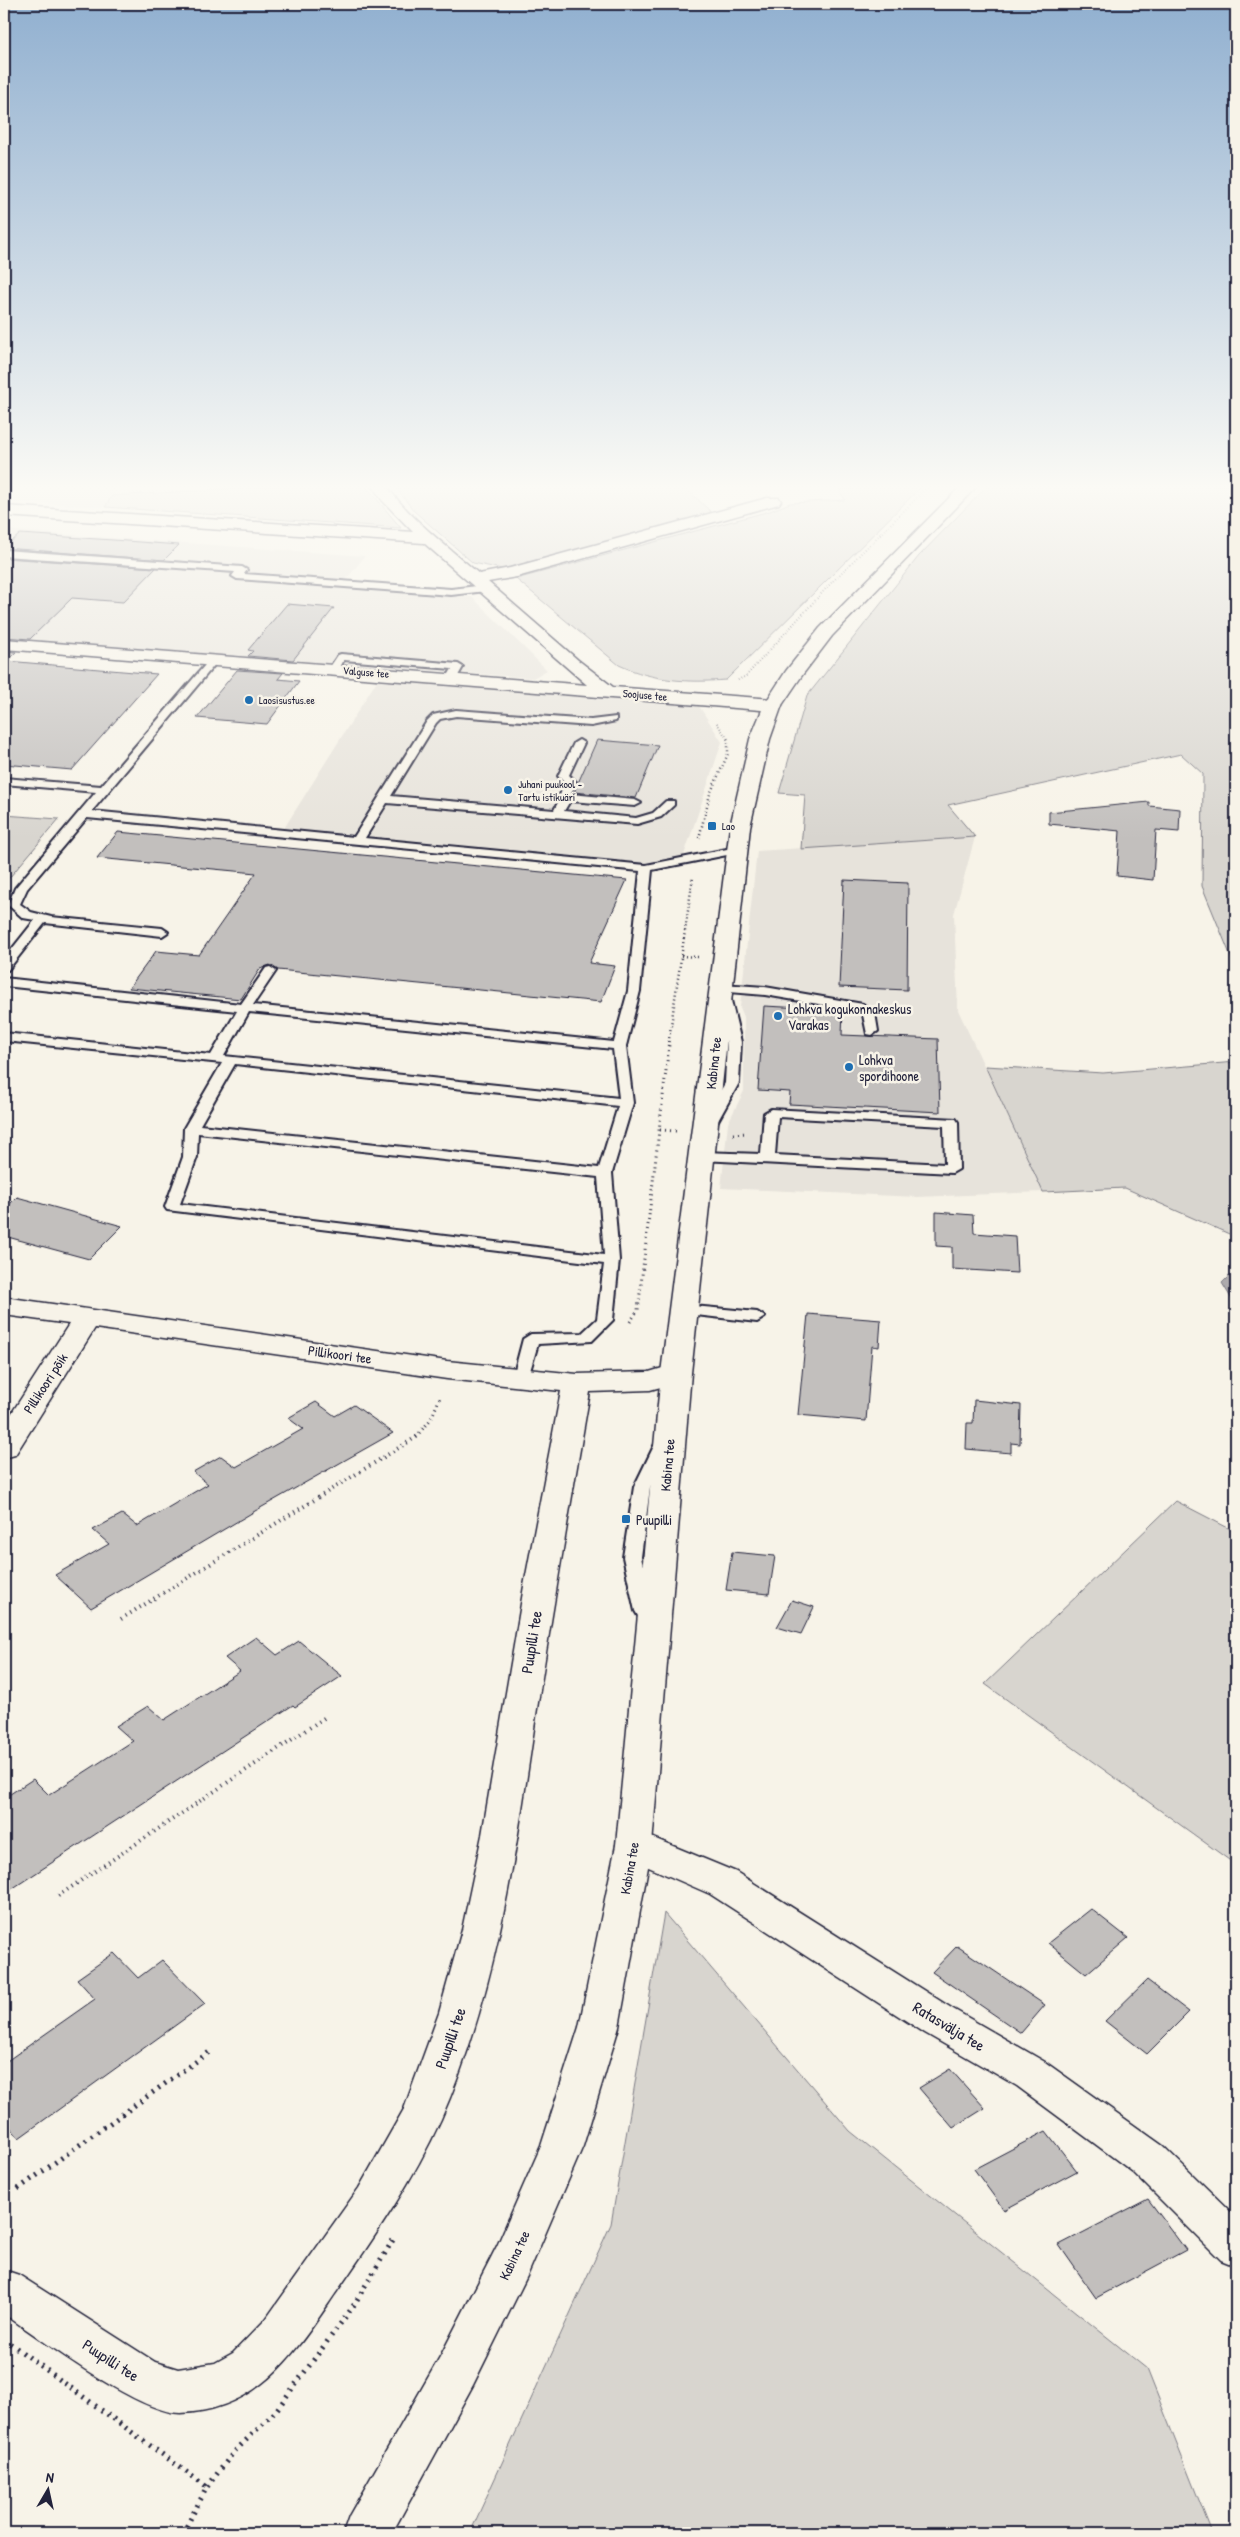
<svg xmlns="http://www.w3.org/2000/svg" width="1240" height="2537" font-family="'Patrick Hand',sans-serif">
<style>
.built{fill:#e7e3db}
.green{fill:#d8d5cf;stroke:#7d7c85}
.water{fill:#aeabad;stroke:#76747f}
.building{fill:#c2bfbd;stroke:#22223b}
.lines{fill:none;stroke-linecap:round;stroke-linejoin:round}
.lane-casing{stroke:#22223b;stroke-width:4}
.street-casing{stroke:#22223b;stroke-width:3}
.secondary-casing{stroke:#22223b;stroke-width:3}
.path-far4{stroke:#22223b;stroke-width:2;stroke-dasharray:0.5 2.5;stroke-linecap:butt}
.path-far3{stroke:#22223b;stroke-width:2.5;stroke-dasharray:1 3;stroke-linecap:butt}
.path-far2{stroke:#22223b;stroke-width:3;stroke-dasharray:1 4;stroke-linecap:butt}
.path-far1{stroke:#22223b;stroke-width:4;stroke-dasharray:1 4.5;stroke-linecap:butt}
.path{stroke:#22223b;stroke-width:5;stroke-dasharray:2 5.5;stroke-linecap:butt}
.lane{fill:#f7f3e8;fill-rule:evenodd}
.street{fill:#f7f3e8;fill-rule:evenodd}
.secondary{fill:#f7f3e8;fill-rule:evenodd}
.poi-dot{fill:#1f6fb2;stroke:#f7f3e8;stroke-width:2}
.labels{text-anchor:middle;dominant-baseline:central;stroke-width:5;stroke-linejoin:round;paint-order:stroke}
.far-street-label{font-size:11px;fill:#22223b;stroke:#f7f3e8}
.far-poi-label{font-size:11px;fill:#22223b;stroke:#f7f3e8;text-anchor:start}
.poi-label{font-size:14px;fill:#22223b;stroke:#f7f3e8;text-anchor:start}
.street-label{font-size:14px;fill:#22223b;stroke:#f7f3e8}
.near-street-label{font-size:16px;fill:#22223b;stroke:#f7f3e8}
</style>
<rect width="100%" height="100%" fill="#f7f3e8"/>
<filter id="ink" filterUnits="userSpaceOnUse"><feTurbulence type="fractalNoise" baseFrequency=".02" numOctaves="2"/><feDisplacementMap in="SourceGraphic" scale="10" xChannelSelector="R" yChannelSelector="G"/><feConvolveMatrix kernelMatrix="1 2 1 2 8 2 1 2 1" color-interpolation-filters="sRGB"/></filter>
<g filter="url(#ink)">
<path class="built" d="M4 485H119L105 507 4 501Z
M4 530 365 556 340 587 472 597 547 670 533 678 4 641Z
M378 679 699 706 722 742 680 867 283 830Z
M975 837 954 914 958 1010 1043 1192 917 1197 721 1188 728 1123 744 1091V1017L740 1007 757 851Z"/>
<path class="green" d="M288 485H365L401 528 105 507 112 496Z
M394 485H683L712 513 625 538 502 569 473 563 414 511Z
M872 485H923L726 680C688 683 654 681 619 665L516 579 770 511 790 503 845 500 839 490Z
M988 485H1236V969L1202 886 1203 774 1181 754 948 805 975 837 801 849 805 795 779 793 807 696 919 556Z
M4 815 59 819 4 884Z
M1236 1062V1237L1125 1188 1043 1192 985 1066 1103 1073Z
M1176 1501 1236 1532V1865L985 1684Z
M664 1913 850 2131 1147 2369 1212 2533H470L611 2224Z"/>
<path class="water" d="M1229 1276 1236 1278V1306L1222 1283Z"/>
<path class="building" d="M20 534 113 540 179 545 164 560 4 548Z
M4 558 156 568 123 602 72 598 30 639 4 637Z
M287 604 334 608 293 660 248 656 253 651 248 650Z
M4 651 16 652 7 661 157 674 72 770 4 764Z
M237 670 283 673 278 679 299 681 267 724 197 718Z
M597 740 658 745 636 798 574 792Z
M1149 802V806L1180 809 1179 832 1156 830 1153 880 1117 876 1120 831 1049 824V812Z
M118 832 627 880 589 963 615 966 601 1002 278 970 270 965 260 969 241 999 129 988 156 951 199 955 256 873 97 858Z
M844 880 908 883 907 990 839 987Z
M764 1006 843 1010 842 1035 938 1039 940 1112 789 1104 790 1092 758 1090Z
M17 1197 122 1226 89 1259 4 1236V1210Z
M936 1212 973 1215 974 1233 1015 1236 1017 1273 952 1269V1247L936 1246Z
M808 1314 881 1320 879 1347 872 1346 866 1421 798 1415Z
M974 1400 1021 1405 1020 1444 1011 1443V1453L966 1449 967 1423H973Z
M316 1402 335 1416 354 1405 393 1433 255 1511 91 1608 55 1575 109 1544 93 1530 122 1514 137 1526 208 1484 193 1472 221 1456 236 1467 303 1429 288 1418Z
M732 1552 775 1556 769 1594 726 1590Z
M792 1600 814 1607 801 1634 777 1627Z
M256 1637 277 1655 299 1641 342 1676 295 1707 293 1705 4 1894V1798L33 1779 49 1795 133 1741 116 1726 148 1706 164 1720 240 1671 225 1658Z
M1091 1909 1128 1938 1086 1974 1048 1943Z
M957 1946 1045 2005 1021 2033 932 1972Z
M114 1953 138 1978 162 1960 205 2004 19 2138 4 2120V2063L95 1999 77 1979Z
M1147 1980 1189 2012 1147 2054 1105 2021Z
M950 2069 985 2108 953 2128 919 2088Z
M1046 2131 1077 2171 1004 2210 974 2169Z
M1148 2199 1186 2250 1096 2298 1059 2245Z"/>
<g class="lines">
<g class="lane-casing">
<path id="lane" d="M4 550 242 567 247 570 244 574 451 589 486 585 491 588 486 591 451 595 237 579 232 576 235 572 4 556Z
M341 654 458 664 463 667 455 681 451 682 446 679 452 669 344 660 337 672H329L328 670 338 655Z
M214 657 219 660 217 662 92 811 354 837 427 721 433 715 456 710 591 720 616 717V721L591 726 456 716 440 719 436 723 391 796 554 810 561 797 560 795 565 783 558 776 574 743 579 740 584 743 569 775 576 782 571 794 635 800 641 803 635 806 570 801 564 811 636 818 653 813 666 801H674V805L661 817 637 824 387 803 365 838 646 865 737 847 743 850 737 853 652 870 640 991 626 1046 633 1103 612 1173 619 1260 613 1320 592 1341 538 1344 527 1381 521 1382 513 1377 523 1339 531 1334 582 1333 597 1319 604 1264 167 1210 165 1207 183 1157 184 1128 222 1063 4 1041V1033L211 1055 237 1011 4 986V978L241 1004 266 968 270 967 276 971 253 1005 614 1042 628 991 640 871 87 818 27 889 20 904 31 912 51 917 162 928 168 932 162 936 45 923 8 970 4 971V959L35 920 23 918 8 905 15 888 96 792 4 784V778L101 786 211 658ZM249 1012 613 1049 619 1098 224 1056ZM235 1064 618 1106 599 1168 200 1125ZM198 1133 598 1177 604 1255 180 1204 197 1157Z
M722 984 765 987 863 1004 875 1013 878 1031 872 1035 867 1034 863 1015 854 1010 765 995 729 992 741 1042 739 1083 715 1126H705L703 1123 725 1083 727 1042 716 988Z
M771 1109 956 1119 958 1122 959 1169 952 1173 702 1160 695 1156 702 1152 761 1154 764 1113ZM778 1117 944 1126 945 1164 775 1155Z
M683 1305 757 1312 765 1317 757 1322 678 1313 675 1310Z
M661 1443 667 1444 669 1448 650 1487 641 1557 653 1611 650 1616 644 1617 638 1616 635 1611 623 1557 634 1487 653 1448 655 1444Z"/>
</g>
<g class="street-casing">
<path id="street" d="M372 485H386C410 519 447 546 479 574L510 568 767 498H779L781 501 779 504 517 577 488 582 578 660 613 687 773 699 780 701 782 705 780 709 773 711 4 649V639L587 685 424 543 4 516V506L413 532 382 500Z
M4 1297 447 1361 577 1374 649 1372 676 1364 686 1366 691 1373 686 1380 650 1390 590 1392C571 1500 553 1607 536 1715 516 1851 497 1992 441 2119 413 2181 374 2238 335 2294 295 2352 260 2410 181 2413 139 2414 42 2339 4 2314V2270L19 2275 155 2362 178 2369 215 2363 233 2353 266 2319 359 2188 404 2109 439 2013 462 1930 482 1835 524 1586 561 1391 447 1379 95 1328 15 1455 4 1458V1425L69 1324 4 1315Z
M634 1830 736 1872 953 2009 1045 2062 1163 2146 1236 2217V2266L1221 2260 1133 2172 1017 2086 925 2033 710 1894 621 1855 616 1845 621 1835Z"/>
</g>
<g class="secondary-casing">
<path id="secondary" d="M962 485H978L832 636 803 674 782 705 770 739 750 827 691 1373 652 1845 619 2027 583 2146 528 2274 473 2385 392 2533H343L349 2516 441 2355 497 2246 541 2146 579 2027 616 1845 661 1373 730 827 750 739 764 705 786 671 820 628Z"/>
</g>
<path class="path-far4" d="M738 680 746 676 832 582 930 485
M717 723 724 734"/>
<path class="path-far3" d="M699 838 710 794 728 754V740L724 733
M681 956 698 957
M668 1046 693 877"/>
<path class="path-far2" d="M660 1130 676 1131
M733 1134 746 1133
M630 1322 638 1310 669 1045
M416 1437 431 1419 441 1395"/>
<path class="path-far1" d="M121 1619 418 1436
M58 1896 324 1718"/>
<path class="path" d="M18 2189 212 2050
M4 2339 207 2487
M183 2533 207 2487 233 2453 275 2412 352 2308 393 2240"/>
<use href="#lane" class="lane"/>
<use href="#street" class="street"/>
<use href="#secondary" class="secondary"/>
</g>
</g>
<linearGradient id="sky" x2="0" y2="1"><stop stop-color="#91b0d0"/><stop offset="0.58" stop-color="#fbfaf5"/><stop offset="1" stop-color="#fbfaf5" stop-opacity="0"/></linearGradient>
<rect width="1240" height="840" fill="url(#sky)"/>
<g class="poi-dot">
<circle cx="249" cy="700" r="5"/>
<circle cx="508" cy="790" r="5"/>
<rect x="707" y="821" width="10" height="10" rx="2.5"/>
<circle cx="778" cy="1016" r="5"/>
<circle cx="849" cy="1067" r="5"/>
<rect x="621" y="1514" width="10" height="10" rx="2.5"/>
</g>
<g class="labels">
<g class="far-street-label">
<text transform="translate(366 672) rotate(5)">Valguse tee</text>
<text transform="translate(645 695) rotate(5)">Soojuse tee</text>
</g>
<g class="far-poi-label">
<text x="259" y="700">Laosisustus.ee</text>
<text x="518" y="784">Juhani puukool -<tspan x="518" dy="13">Tartu istikuäri</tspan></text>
<text x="722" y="826">Lao</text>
</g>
<g class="poi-label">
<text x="788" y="1008">Lohkva kogukonnakeskus<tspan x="788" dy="16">Varakas</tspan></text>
<text x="859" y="1059">Lohkva<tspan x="859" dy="16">spordihoone</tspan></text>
<text x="636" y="1519">Puupilli</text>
</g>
<g class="street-label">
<text transform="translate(713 1063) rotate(-84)">Kabina tee</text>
<text transform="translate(340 1354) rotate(8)">Pillikoori tee</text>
<text transform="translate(45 1383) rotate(-57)">Pillikoori põik</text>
<text transform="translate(667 1465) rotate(-85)">Kabina tee</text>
<text transform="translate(629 1868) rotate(-80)">Kabina tee</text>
<text transform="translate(514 2255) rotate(-65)">Kabina tee</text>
</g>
<g class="near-street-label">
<text transform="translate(531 1642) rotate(-81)">Puupilli tee</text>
<text transform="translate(949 2026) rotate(31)">Ratasvälja tee</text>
<text transform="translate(450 2038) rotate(-71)">Puupilli tee</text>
<text transform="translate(111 2360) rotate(33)">Puupilli tee</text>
</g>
</g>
<rect width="1240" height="2537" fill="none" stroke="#f7f3e8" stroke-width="20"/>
<rect x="10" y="10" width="1220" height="2517" fill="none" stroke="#22223b" stroke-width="2" filter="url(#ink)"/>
<g transform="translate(48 2490) rotate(9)" stroke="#f7f3e8" stroke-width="4" paint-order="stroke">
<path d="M0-4L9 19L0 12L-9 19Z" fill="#22223b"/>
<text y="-8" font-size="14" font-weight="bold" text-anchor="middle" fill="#22223b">N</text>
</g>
</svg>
